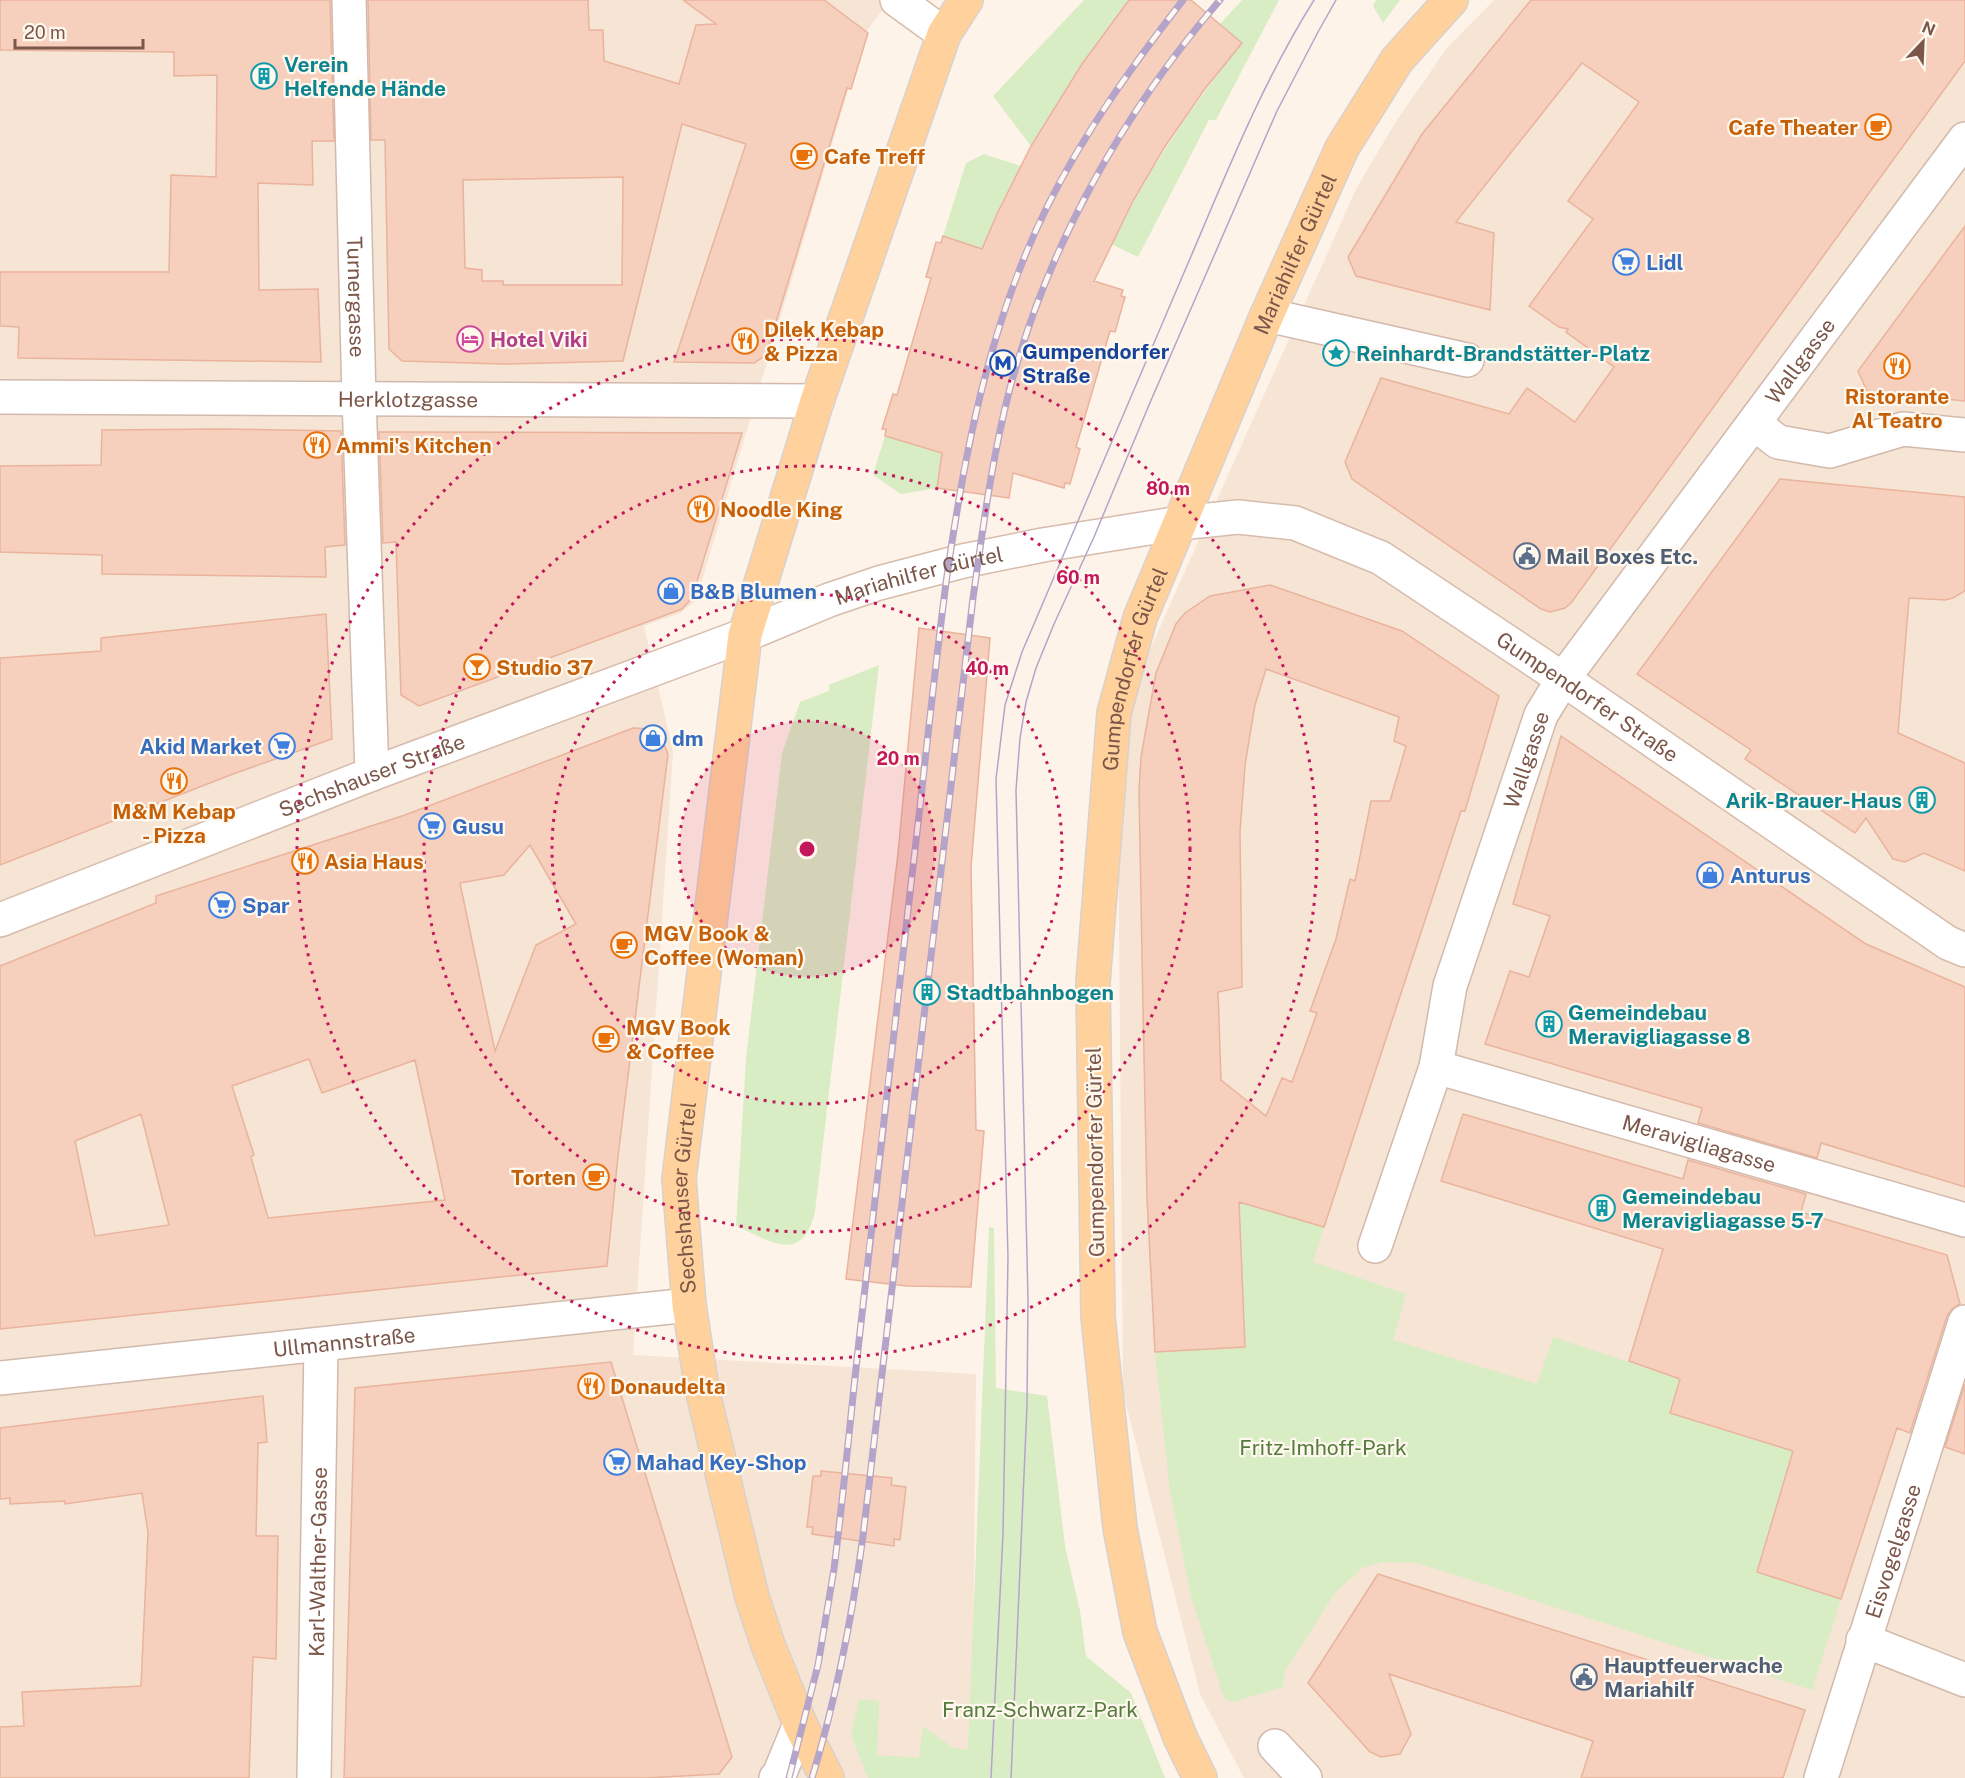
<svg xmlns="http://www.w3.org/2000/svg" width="1965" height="1778" font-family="'Public Sans',sans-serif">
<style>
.residential{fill:#f6e4d5}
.green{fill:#d8edc4}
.building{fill:#f6cfbd;stroke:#eab39c;stroke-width:1.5;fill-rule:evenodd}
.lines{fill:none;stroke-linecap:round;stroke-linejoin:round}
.street-casing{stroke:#d2b9ac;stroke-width:36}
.secondary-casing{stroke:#d7bbab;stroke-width:36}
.primary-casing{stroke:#dad0cc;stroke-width:36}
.street{stroke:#fff;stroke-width:33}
.secondary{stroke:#fff;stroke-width:33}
.primary{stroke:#ffd29d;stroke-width:33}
.tram{stroke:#b5a4ca;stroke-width:1.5}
.rail-casing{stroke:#b5a4ca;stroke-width:7}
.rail{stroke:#fff8ef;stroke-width:4.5;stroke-dasharray:14;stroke-linecap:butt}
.ring{fill:none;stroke:#c2185b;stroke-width:3;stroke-dasharray:3 6}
.labels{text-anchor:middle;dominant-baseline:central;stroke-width:4.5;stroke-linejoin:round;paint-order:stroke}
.culture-label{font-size:21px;font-weight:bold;fill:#0d838f;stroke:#fff8ef;text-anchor:start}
.food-label{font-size:21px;font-weight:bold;fill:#c56008;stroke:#fff8ef;text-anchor:start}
.street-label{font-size:21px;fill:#7b5649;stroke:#fff8ef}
.shop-label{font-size:21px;font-weight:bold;fill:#366cbe;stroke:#fff8ef;text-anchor:start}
.hotel-label{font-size:21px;font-weight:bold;fill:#b23c85;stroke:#fff8ef;text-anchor:start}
.transit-label{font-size:21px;font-weight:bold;fill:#164399;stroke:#fff8ef;text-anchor:start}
.service-label{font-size:21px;font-weight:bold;fill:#4e5e75;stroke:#fff8ef;text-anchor:start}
.park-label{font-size:21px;fill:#557b3d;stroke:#fff8ef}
.centre{fill:#c2185b;stroke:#fff8ef;stroke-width:3}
.ring-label{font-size:18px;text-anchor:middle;font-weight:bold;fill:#c2185b;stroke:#fff8ef;stroke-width:4.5;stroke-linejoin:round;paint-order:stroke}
</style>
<rect width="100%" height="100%" fill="#fef3e8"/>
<path class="residential" d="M0 0H890L865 33 696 601 680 613 644 626 673 752 633 1355 976 1374 972 1778H0Z
M1494 0H1965V1778H1244L1200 1694 1123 1392 1118 801 1135 683 1357 187 1395 123 1447 48Z"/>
<path class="green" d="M1084 0H1129L1082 64 1031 146 993 96Z
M1242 0H1279L1216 120H1209L1138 257 1111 244C1149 170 1190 108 1242 43L1220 24Z
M1376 0H1400L1383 23 1373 6Z
M984 154 1021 166 997 214 980 254 973 246 943 236 966 163Z
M885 436 913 444 943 447 937 488 901 494 873 475Z
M879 665 815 1212C802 1265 771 1241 736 1226L746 1058 782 753 800 702 829 691V685Z
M1237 1202 1324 1227 1313 1262 1406 1294 1393 1340 1537 1384 1553 1337 1680 1379 1670 1413 1764 1442 1795 1449 1757 1572 1841 1599 1812 1690 1418 1563 1383 1562 1362 1568 1335 1593 1285 1671 1283 1687 1233 1702 1224 1698 1191 1597 1170 1491 1155 1352 1245 1347Z
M989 1227 994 1228 996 1388 1047 1396 1065 1546 1080 1611 1086 1656 1131 1693 1165 1778H868L851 1735 859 1699 879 1701 877 1755 919 1758 923 1726 953 1748 968 1750Z"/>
<path class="building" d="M0 0H330L334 141H312L313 185 258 183 259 290 318 289 321 362 18 358 19 327 0 326V272H169L171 175 216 177 217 75 174 76V52L0 50Z
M368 0H588L589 30H603L604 61 679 84 696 25 716 24 683 0H824L868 33 851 89 847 88 766 355 754 363 674 362 746 144 682 124 623 361 504 364 402 361 389 349 385 140H371ZM623 177 622 285H503V281H482V270L465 268 463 180Z
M1129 0H1191L1242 43 1204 90 1164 148 1133 201 1094 281 1123 290 1121 296 1125 297 1115 332 1110 331 1076 447 1080 449 1070 484 1065 483 1064 488 1013 473 1009 498 937 488 942 453 885 436 886 429H882L893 394 897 395 931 278 926 277 936 242 941 243 943 236 982 249 997 214 1031 146 1082 64Z
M1531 0H1965V61L1571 603 1565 608 1550 612 1541 609 1352 479 1345 462 1381 378 1509 414 1527 388 1575 422 1614 367 1566 332 1568 329 1559 327 1529 306 1593 219 1568 201 1639 102 1582 63 1456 222 1494 233 1490 310 1356 276 1348 257 1422 134Z
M1965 226V401L1867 391 1858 371Z
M221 429 341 431 345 545 325 547 326 577 102 574V555L0 552V466L101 465 102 430Z
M379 432H392L742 433 692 598 682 609 419 706 401 695 396 542 383 543Z
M1780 479 1965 497V591L1953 598 1945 600 1909 598 1898 733 1965 763V871L1924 853 1905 862 1893 859 1866 818 1855 833 1745 759 1751 750 1637 674Z
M1270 585 1402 631 1499 696 1465 811H1461L1324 1227 1239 1202 1245 1347 1155 1352 1147 1198 1143 1008 1139 791 1141 757 1156 673 1176 624 1185 613 1210 596ZM1266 669 1399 717 1394 741 1406 746 1390 801H1371L1355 881 1350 879 1336 939 1310 1011 1317 1013 1292 1082 1282 1078 1266 1116 1221 1080 1218 992 1242 987 1240 832 1245 765 1255 705Z
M326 614 332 739 233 774 0 865V658L101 651V638Z
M919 628 990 638 971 867 976 1130 984 1131 971 1287 907 1286 846 1279 898 854Z
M633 728 652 729 662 739 668 754 618 1156 607 1266 0 1329V966L156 903V896L405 815ZM530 845 576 924 536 945 495 1051 460 883 504 875ZM309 1059 322 1093 415 1060 445 1200 268 1218 251 1157 254 1155 232 1086ZM141 1114 169 1225 95 1236 75 1141Z
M1561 736 1866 944 1965 987V1187L1821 1143 1817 1158 1698 1123 1702 1108 1485 1044 1510 971 1529 977 1550 916 1513 904Z
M1463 1114 1683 1179 1688 1160 1806 1194 1801 1212 1947 1255 1960 1304 1952 1309 1947 1316 1910 1433 1897 1428 1841 1599 1757 1572 1793 1451 1670 1413 1680 1379 1629 1361 1663 1249 1441 1181Z
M611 1362 732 1757 719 1774 646 1778H344L355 1388Z
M1965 1384V1454L1945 1447Z
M263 1396 267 1442 258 1443 256 1536H278L276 1659 253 1657 249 1778H0V1727L24 1726 22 1692 141 1686 148 1533 142 1493 65 1504V1501L10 1504V1498L0 1499V1428Z
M821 1471 892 1478 891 1485 906 1487 900 1540 894 1539V1546L812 1534 813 1527H807L813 1476H821Z
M1378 1574 1805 1710 1783 1778H1581L1593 1741 1389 1674 1411 1734 1400 1754 1381 1757 1370 1752 1308 1683Z"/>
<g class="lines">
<g class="street-casing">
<g id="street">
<path id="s1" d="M349 0 359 398 372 774"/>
<path d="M1267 315 1467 360"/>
<path id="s2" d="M0 397 817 401"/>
<path d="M1754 423 1778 442 1830 451 1903 429 1965 435"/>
<path id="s3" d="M1436 1067 1965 1220"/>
<path id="s4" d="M1375 1246 1436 1067 1450 986 1541 715 1563 679 1965 139"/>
<path id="s5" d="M0 1378 689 1305"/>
<path d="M1863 1640 1965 1680"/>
<path d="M1275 1746 1305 1778"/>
<path id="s6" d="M314 1778 321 1345"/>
<path d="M776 1778 779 1775 800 1724"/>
<path id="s7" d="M1821 1778 1965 1322"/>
</g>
</g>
<g class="secondary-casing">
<g id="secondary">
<path d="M897 0 944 34"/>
<path id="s8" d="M0 920 372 774 745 635 829 600 879 583 963 561 1043 545 1180 523 1238 517 1295 523 1381 558 1563 679 1948 943 1965 950"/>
</g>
</g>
<g class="primary-casing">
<g id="primary">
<path id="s9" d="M827 1778 800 1724 768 1645 752 1597 702 1389 689 1305 679 1179 745 635 817 401 944 34 966 0"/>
<path id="s10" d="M1200 1778 1180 1737 1140 1632 1120 1528 1098 1317 1093 982 1114 713 1140 618 1267 315 1342 148 1397 60 1451 0"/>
</g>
</g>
<use href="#street" class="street"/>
<use href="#secondary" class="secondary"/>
<use href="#primary" class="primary"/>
<path class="tram" d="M991 1778 1003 1534 1008 1258 996 779 1005 705 1022 652C1075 526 1130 401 1183 275 1223 182 1260 86 1314 0
M1011 1778 1027 1405 1028 1299 1016 790 1020 738 1026 702 1036 668 1054 624 1094 537 1149 405 1277 111 1318 32 1336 0"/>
<g class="rail-casing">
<path id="rail" d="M789 1778 818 1665 834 1569C844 1490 851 1411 860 1332 876 1183 894 1034 911 884 923 784 933 683 946 583 964 454 989 323 1048 205 1085 131 1133 65 1183 0
M812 1778C836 1699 852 1618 863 1536L973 598C983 528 992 457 1010 388 1048 245 1124 111 1220 0"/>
</g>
<use href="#rail" class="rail"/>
</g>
<circle cx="807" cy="849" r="128" fill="#c2185b" fill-opacity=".12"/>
<g class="ring">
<circle cx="807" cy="849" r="128"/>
<circle cx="807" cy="849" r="255"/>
<circle cx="807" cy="849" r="383"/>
<circle cx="807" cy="849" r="510"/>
</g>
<defs>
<g id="building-ring" transform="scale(1.35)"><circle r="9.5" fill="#fff8ef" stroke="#0f9aa8" stroke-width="1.5"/><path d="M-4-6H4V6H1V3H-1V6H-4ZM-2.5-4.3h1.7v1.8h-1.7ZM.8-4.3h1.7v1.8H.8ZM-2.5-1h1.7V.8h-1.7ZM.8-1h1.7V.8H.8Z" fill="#0f9aa8"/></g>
<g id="cafe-ring" transform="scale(1.35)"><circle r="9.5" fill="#fff8ef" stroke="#e8710a" stroke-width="1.5"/><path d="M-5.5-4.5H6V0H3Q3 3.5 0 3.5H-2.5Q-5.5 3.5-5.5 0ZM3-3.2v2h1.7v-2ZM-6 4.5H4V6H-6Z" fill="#e8710a"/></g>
<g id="supermarket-ring" transform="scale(1.35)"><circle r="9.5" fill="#fff8ef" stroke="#3f7fe0" stroke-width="1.5"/><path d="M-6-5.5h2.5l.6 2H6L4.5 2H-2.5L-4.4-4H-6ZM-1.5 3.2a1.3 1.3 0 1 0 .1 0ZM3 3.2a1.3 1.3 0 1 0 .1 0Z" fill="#3f7fe0"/></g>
<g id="hotel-ring" transform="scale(1.35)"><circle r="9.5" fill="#fff8ef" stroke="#d1479c" stroke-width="1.5"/><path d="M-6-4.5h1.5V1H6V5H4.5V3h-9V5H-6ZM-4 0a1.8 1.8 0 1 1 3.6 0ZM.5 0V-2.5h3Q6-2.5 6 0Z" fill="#d1479c"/></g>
<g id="restaurant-ring" transform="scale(1.35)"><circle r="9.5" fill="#fff8ef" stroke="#e8710a" stroke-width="1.5"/><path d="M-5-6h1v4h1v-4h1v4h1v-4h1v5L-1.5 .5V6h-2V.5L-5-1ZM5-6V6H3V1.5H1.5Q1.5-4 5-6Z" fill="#e8710a"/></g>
<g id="sight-ring" transform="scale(1.35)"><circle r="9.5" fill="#fff8ef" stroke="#0f9aa8" stroke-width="1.5"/><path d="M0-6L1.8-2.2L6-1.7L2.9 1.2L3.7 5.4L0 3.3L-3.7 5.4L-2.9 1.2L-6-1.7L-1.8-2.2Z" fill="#0f9aa8"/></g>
<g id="metro-ring" transform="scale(1.35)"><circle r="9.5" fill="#fff8ef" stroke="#1a4fb4" stroke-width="1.5"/><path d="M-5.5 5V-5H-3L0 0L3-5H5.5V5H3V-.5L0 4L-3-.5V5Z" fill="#1a4fb4"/></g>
<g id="civic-ring" transform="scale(1.35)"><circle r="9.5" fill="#fff8ef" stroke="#5c6f8a" stroke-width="1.5"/><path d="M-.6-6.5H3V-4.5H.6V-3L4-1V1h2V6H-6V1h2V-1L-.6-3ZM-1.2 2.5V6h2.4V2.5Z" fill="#5c6f8a"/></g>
<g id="shop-ring" transform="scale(1.35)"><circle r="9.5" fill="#fff8ef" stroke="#3f7fe0" stroke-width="1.5"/><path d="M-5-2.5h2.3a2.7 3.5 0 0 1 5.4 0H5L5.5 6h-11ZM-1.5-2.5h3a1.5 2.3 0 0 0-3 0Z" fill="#3f7fe0"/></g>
<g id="bar-ring" transform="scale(1.35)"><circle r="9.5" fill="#fff8ef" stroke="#e8710a" stroke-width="1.5"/><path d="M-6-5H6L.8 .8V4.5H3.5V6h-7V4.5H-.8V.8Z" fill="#e8710a"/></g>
</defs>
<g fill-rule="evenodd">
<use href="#building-ring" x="264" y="76"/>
<use href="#cafe-ring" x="1878" y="127"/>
<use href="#cafe-ring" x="804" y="156"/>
<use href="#supermarket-ring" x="1626" y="262"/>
<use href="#hotel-ring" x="470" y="339"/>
<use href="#restaurant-ring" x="745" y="341"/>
<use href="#sight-ring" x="1336" y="353"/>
<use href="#metro-ring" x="1003" y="363"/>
<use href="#restaurant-ring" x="1897" y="366"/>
<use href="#restaurant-ring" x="317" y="445"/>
<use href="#restaurant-ring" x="701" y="509"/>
<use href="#civic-ring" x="1527" y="556"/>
<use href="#shop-ring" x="671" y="591"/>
<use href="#bar-ring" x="477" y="667"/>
<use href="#shop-ring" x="653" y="738"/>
<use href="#supermarket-ring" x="282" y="746"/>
<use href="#restaurant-ring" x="174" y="781"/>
<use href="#building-ring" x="1922" y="800"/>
<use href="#supermarket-ring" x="432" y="826"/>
<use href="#restaurant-ring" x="305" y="861"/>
<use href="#shop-ring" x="1710" y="875"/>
<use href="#supermarket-ring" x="222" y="905"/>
<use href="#cafe-ring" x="624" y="945"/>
<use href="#building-ring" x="927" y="992"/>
<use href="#building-ring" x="1549" y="1024"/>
<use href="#cafe-ring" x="606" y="1039"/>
<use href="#cafe-ring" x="596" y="1177"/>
<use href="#building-ring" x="1602" y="1208"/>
<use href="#restaurant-ring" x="591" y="1386"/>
<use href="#supermarket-ring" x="617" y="1462"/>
<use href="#civic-ring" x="1584" y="1677"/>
</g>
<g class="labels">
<g class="culture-label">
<text x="284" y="64">Verein<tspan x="284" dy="24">Helfende Hände</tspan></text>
<text x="1356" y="353">Reinhardt-Brandstätter-Platz</text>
<text x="1902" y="800" text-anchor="end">Arik-Brauer-Haus</text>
<text x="946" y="992">Stadtbahnbogen</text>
<text x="1568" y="1012">Gemeindebau<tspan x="1568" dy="24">Meravigliagasse 8</tspan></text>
<text x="1622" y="1196">Gemeindebau<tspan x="1622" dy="24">Meravigliagasse 5-7</tspan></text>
</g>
<g class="food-label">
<text x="1858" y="127" text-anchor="end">Cafe Theater</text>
<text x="824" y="156">Cafe Treff</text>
<text x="764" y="329">Dilek Kebap<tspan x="764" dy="24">&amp; Pizza</tspan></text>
<text x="1897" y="396" text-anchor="middle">Ristorante<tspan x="1897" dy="24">Al Teatro</tspan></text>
<text x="336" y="445">Ammi's Kitchen</text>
<text x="720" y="509">Noodle King</text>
<text x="496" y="667">Studio 37</text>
<text x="174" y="811" text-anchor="middle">M&amp;M Kebap<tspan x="174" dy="24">- Pizza</tspan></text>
<text x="324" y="861">Asia Haus</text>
<text x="644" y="933">MGV Book &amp;<tspan x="644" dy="24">Coffee (Woman)</tspan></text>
<text x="626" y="1027">MGV Book<tspan x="626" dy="24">&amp; Coffee</tspan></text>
<text x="576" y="1177" text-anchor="end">Torten</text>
<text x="610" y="1386">Donaudelta</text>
</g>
<g class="street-label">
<text stroke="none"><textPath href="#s10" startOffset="1575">Mariahilfer Gürtel</textPath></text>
<text stroke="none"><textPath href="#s1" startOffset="297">Turnergasse</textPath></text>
<text stroke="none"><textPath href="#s4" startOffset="996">Wallgasse</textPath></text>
<text stroke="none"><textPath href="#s2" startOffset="408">Herklotzgasse</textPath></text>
<text stroke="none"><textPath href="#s8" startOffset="982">Mariahilfer Gürtel</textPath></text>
<text stroke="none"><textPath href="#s10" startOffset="1128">Gumpendorfer Gürtel</textPath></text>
<text stroke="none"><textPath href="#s8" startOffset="1706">Gumpendorfer Straße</textPath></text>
<text stroke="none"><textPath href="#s4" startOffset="510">Wallgasse</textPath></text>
<text stroke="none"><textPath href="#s8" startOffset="399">Sechshauser Straße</textPath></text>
<text stroke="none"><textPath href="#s3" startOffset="274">Meravigliagasse</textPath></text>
<text transform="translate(1095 1152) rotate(-91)">Gumpendorfer Gürtel</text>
<text stroke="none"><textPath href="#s9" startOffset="603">Sechshauser Gürtel</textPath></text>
<text stroke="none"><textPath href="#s5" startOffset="346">Ullmannstraße</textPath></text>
<text stroke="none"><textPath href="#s7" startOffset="238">Eisvogelgasse</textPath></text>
<text stroke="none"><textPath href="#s6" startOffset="216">Karl-Walther-Gasse</textPath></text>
</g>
<g class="shop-label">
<text x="1646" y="262">Lidl</text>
<text x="690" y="591">B&amp;B Blumen</text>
<text x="672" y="738">dm</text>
<text x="262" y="746" text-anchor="end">Akid Market</text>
<text x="452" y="826">Gusu</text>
<text x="1730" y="875">Anturus</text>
<text x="242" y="905">Spar</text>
<text x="636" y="1462">Mahad Key-Shop</text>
</g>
<g class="hotel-label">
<text x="490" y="339">Hotel Viki</text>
</g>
<g class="transit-label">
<text x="1022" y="351">Gumpendorfer<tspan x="1022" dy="24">Straße</tspan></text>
</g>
<g class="service-label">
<text x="1546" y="556">Mail Boxes Etc.</text>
<text x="1604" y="1665">Hauptfeuerwache<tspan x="1604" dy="24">Mariahilf</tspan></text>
</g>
<g class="park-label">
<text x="1323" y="1447">Fritz-Imhoff-Park</text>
<text x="1040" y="1709">Franz-Schwarz-Park</text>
</g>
</g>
<circle cx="807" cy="849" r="9" class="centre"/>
<g class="ring-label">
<text x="1168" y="495">80 m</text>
<text x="1078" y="584">60 m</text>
<text x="987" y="675">40 m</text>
<text x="898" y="765">20 m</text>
</g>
<g transform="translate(1923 42) rotate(23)" stroke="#fff8ef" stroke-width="4.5" paint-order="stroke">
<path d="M0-4.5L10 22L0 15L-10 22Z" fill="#7b5649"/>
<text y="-9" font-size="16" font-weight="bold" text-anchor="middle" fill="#7b5649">N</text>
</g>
<path d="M15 39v9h128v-9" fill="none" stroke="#7b5649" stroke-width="3"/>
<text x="24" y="39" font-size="18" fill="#7b5649" stroke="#fff8ef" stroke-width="4.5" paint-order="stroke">20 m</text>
</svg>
